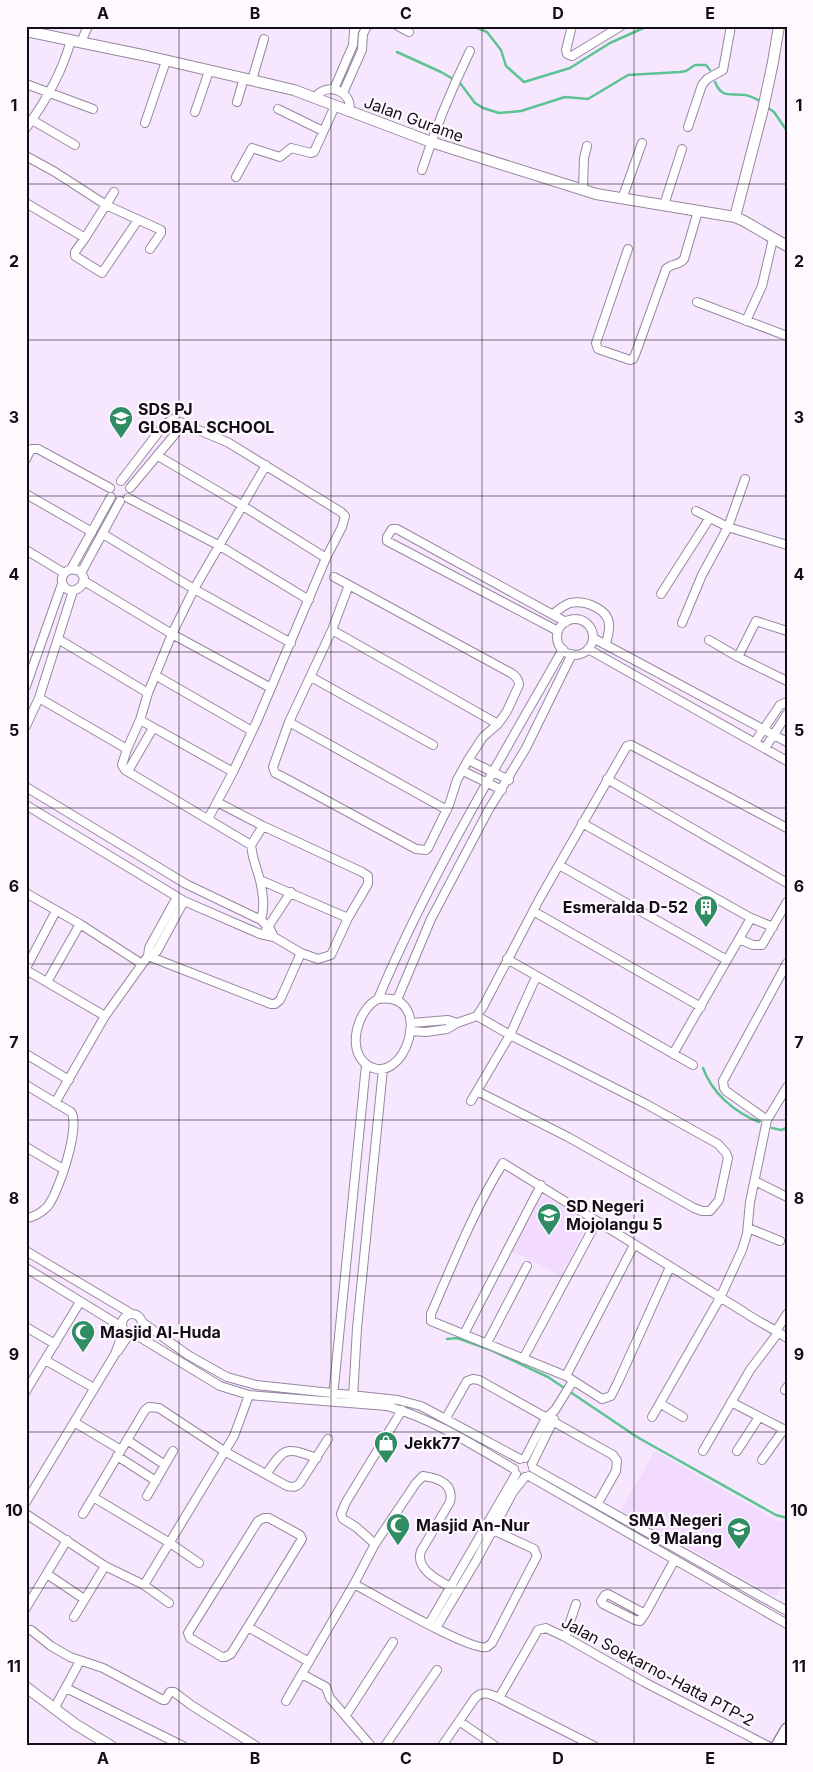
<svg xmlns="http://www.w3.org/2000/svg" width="813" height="1772" font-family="Inter,sans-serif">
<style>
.built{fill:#f2dbff}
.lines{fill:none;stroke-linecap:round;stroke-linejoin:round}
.stream{stroke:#5dc392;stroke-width:2.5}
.street-casing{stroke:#9887a1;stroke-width:10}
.secondary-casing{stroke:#9887a1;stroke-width:12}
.primary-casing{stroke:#9887a1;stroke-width:14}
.street{stroke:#fff;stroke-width:8}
.secondary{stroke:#fff;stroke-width:10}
.primary{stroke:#fff;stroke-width:11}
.grid{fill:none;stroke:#130d16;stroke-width:1;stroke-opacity:0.55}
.labels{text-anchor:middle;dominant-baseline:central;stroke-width:4.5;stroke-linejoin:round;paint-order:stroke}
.street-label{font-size:16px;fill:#130d16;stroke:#fdf9ff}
.poi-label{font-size:16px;font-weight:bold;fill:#130d16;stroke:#fdf9ff;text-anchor:start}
.neatline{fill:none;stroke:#130d16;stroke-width:2}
.grid-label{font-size:16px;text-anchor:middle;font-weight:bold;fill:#130d16}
</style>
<rect width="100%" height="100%" fill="#f6e7fe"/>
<path class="built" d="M538 1194H541L588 1222 561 1276 510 1250Z
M655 1451 778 1521H787V1578L776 1597 621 1510Z"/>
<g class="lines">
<path class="stream" d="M414 26H439
M473 26 487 32 501 50 506 66 524 82 570 68 610 43 648 26
M397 52 441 72 460 83 475 103 483 108 499 113 521 111 565 97 588 99 628 75 680 72 686 71 695 65H706L710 70
M715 82C722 99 730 93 745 95 751 96 756 99 760 101
M767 107 774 112 787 131
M703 1068C712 1093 734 1112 759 1122
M772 1128 781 1130 787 1128
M447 1339 457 1338 491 1350 548 1377 637 1437 776 1515 787 1518"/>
<g class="street-casing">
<path id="street" d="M398 26 409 32
M572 26 566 50 567 54 572 56 621 26
M81 42 88 26
M252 80 264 39
M26 84 93 109
M334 89 353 45 354 31 357 26
M343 93 362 50 363 34 367 26
M315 98C326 80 355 92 349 112
M237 102 244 78
M278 109 323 131
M195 112 209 71
M32 120 75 145
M145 123 166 61
M688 127 702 85 707 79 723 70 731 26
M26 128C46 101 62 73 71 40
M26 156 55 172 106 205 161 230V233L150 249
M422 170C435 129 451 90 470 51
M236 177 252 148 280 157 291 148 311 153 314 152 335 106
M583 190 584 158 587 146
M622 199 642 143
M26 203 85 238 114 192
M664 205 682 149
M85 238 75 252V256L102 273 138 220
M628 249 596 343 598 349 630 360 633 359 635 355 666 269C671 263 679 266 684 259L698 211
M697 302 787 336
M746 321 762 286 773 239
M158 456 243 506 326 558
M26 459 31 449H38L110 488
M121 481 164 425 173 419 229 443 341 512 345 516 342 527 326 558 257 721 233 772 208 819
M130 488 176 433 180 422
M26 494 92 532
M128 498 220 546 309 600
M696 511 728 527 787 545
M103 534 194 589 291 643
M26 550 64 573
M71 569 80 571 84 578 82 585C68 601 51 577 71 569L111 497
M81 573 120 501
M334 577 349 585 332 630 289 722 273 767 275 773 285 778 416 849 426 850 428 848 449 805 457 780 468 760 483 737 498 724 507 711 519 685C519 679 516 676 511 673L349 585
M84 581 172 634 271 688
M661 594 709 519
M553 614C558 610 564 605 570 603 585 600 611 609 609 628 609 633 607 639 606 644
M557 637a18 18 0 1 1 36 0a18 18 0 1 1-36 0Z
M682 623 702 575 728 527 745 479
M332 630 498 724
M558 631 387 541V537L392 529H397L566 622
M593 638 787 742
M58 639 148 693
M709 640 738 657 787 681
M588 649 787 761
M738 657 756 621 787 631
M155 675 252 731
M311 677 433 745
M26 686 62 584
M39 698 127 749
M140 720 233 772
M289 722 447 810
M26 726 39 698 73 591
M755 742 780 705 787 702
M765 748 787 714
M468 760 509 780
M128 771 153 728
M463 771 502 790
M607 779 787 883
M26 787 186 884 261 920 270 929 274 937
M26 805 184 901 260 934 274 937 301 953 318 959 331 955 348 918 368 884V876L362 872 263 826 217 802
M582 823 751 918 773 927
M263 826 251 845 253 857 260 880 348 918
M251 845 125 770 122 765 127 749 140 720 148 693 172 634 194 589 266 465
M559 865 727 960
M260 880C263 895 265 906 261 920
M26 893 80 924 142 964
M533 911 701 1007
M266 930 291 892
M739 939 751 918
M148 956 271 1004H275L280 1000 301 953
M148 956 157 951 184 901
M507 959 693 1065
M26 968 56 911
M26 970 105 1016
M47 982 80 924
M378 999C438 990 404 1093 366 1064 346 1049 358 1009 378 999 429 877 498 764 563 649
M397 1000 431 919 488 811 526 748 572 654
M411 1023 448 1020 457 1023
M410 1031 426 1032 447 1029 457 1023 477 1016 484 1005 540 898 627 746 631 745 787 828
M26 1054 69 1080
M673 1054 739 939 753 945H762L787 902
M26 1085 71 1112C81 1126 58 1195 47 1207 41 1213 34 1217 26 1218
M477 1091 568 1137 694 1208 702 1211H710L719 1200 728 1158 726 1153 718 1144 646 1104 510 1035 477 1016
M471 1101 510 1035 536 977
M55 1103 105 1016 148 956 149 948 177 897
M767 1120 726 1091 724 1088 723 1081 787 963
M26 1147 63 1169
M755 1181 787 1197
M748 1228 780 1241
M26 1251 132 1314
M670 1267 618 1382 611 1396 602 1399 566 1376 431 1321V1314C453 1263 474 1210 503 1163L744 1312C758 1322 773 1328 787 1338
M26 1268 122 1327
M122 1324a10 10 0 1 1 20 0a10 10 0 1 1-20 0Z
M142 1322 188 1355 227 1377 256 1385 398 1400 421 1406 520 1459
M26 1327 55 1344
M776 1331 787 1314
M133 1333 220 1386 249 1395 387 1406C433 1419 473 1445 514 1469
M464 1334 541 1185
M487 1343 527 1266
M118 1351 130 1333
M523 1359 597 1221
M45 1360 94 1388
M566 1376 634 1245
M785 1390 787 1387
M26 1391 80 1302
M333 1397 366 1065
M353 1398 357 1328 383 1069
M731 1402 787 1431
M661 1404 683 1417
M652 1417 720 1298 742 1250 747 1234 750 1202 767 1120 787 1087
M446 1418 467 1381 473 1379 479 1380 613 1455 617 1461 616 1471 598 1503
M74 1422 121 1450
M127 1440 165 1465
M703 1451 750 1370 778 1333
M737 1451 759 1417
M117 1456 156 1481
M525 1458 546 1418 555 1410 573 1381
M762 1460 784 1429
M532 1464 554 1419
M533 1468 787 1611
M267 1473C286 1445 286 1448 317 1458
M529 1476 787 1624
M147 1496 173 1451
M93 1497 170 1543 199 1563
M26 1502 115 1354 124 1330
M26 1514 105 1566 144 1585 234 1436 249 1395
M83 1514 145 1410 149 1407 159 1408 224 1451 287 1486C292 1487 296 1488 300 1483L328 1439
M264 1518H269L300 1535 302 1539 231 1654 225 1657H222L190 1638 188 1633 258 1521Z
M375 1544 356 1527 343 1519 341 1514 346 1502 402 1410
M47 1574 84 1599
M354 1584C375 1595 471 1652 487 1647L492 1643 537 1556 534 1549 493 1530
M144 1585 169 1603
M26 1608 67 1540
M645 1614 608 1594 605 1595 601 1601 603 1604 635 1620 640 1621 645 1614 674 1561
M74 1617 105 1566
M429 1624 516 1474
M248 1627 309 1662
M436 1628 476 1561 513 1492 525 1477
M26 1630H31L51 1646 70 1657 103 1668 163 1700H165L170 1692H174L191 1705 256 1746
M565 1637 576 1604
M302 1674 326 1687 330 1698 371 1746
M66 1688 183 1746
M499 1698 538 1630 546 1628 565 1637 644 1682 768 1746
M286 1701 354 1584 375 1544 416 1483 423 1476C439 1478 454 1484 450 1502L421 1551C414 1571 444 1583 458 1591
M54 1709 80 1661
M346 1715 393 1642
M459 1721 495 1746
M385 1746 437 1670
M442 1746 475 1698C482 1690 490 1694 499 1698L594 1746"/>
</g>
<g class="secondary-casing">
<path id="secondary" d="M26 31 147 56 294 90 431 142 596 194 735 217 744 221 787 246
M735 217 763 109 773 62 779 26
M26 1687 75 1724 111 1746"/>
</g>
<g class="primary-casing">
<path id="primary" d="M777 1746 787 1729"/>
</g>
<use href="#street" class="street"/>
<use href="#secondary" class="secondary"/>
<use href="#primary" class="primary"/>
</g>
<path class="grid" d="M179 26V1746M331 26V1746M482 26V1746M634 26V1746M26 184H787M26 340H787M26 496H787M26 652H787M26 808H787M26 964H787M26 1120H787M26 1276H787M26 1432H787M26 1588H787"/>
<defs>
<g id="school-pin" transform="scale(1.25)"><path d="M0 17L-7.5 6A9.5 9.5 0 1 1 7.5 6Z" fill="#2f8c63" stroke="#fdf9ff"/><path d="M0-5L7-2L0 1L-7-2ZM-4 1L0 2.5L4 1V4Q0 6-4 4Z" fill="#fff"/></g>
<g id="building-pin" transform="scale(1.25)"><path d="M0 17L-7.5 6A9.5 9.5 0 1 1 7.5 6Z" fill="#2f8c63" stroke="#fdf9ff"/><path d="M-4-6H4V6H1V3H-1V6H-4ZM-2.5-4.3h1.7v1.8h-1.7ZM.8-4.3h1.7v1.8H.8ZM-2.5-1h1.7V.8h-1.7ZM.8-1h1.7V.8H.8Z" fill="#fff"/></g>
<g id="mosque-pin" transform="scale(1.25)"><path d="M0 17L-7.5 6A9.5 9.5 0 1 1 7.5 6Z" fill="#2f8c63" stroke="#fdf9ff"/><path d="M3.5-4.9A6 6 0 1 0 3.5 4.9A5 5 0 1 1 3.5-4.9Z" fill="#fff"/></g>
<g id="shop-pin" transform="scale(1.25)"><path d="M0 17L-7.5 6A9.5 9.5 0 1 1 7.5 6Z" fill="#2f8c63" stroke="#fdf9ff"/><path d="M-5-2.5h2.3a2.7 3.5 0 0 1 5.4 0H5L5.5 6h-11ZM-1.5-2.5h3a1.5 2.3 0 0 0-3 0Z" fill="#fff"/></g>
</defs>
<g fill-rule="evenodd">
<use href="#school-pin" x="121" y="418"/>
<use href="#building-pin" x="706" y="907"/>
<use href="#school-pin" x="549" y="1215"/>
<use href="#mosque-pin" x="83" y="1332"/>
<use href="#shop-pin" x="386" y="1443"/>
<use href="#mosque-pin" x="398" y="1525"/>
<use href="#school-pin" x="739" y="1529"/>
</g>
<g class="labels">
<g class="street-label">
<text transform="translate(414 119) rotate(20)">Jalan Gurame</text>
<text transform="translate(658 1671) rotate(28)">Jalan Soekarno-Hatta PTP-2</text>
</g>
<g class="poi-label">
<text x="138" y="409">SDS PJ<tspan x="138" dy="18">GLOBAL SCHOOL</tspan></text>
<text x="688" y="907" text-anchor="end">Esmeralda D-52</text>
<text x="566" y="1206">SD Negeri<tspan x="566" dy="18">Mojolangu 5</tspan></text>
<text x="100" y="1332">Masjid Al-Huda</text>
<text x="404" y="1443">Jekk77</text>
<text x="722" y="1520" text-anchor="end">SMA Negeri<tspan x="722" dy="18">9 Malang</tspan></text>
<text x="416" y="1525">Masjid An-Nur</text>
</g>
</g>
<rect width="813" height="1772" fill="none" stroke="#fdf9ff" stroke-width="55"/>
<rect x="28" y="28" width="758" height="1716" class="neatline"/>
<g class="grid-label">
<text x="103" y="19">A</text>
<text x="255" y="19">B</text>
<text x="406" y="19">C</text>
<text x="558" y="19">D</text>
<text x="710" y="19">E</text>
<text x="14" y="111">1</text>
<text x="799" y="111">1</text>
<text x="14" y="267">2</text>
<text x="799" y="267">2</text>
<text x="14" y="423">3</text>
<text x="799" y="423">3</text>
<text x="14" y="580">4</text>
<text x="799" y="580">4</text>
<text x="14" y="736">5</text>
<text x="799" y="736">5</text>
<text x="14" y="892">6</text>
<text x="799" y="892">6</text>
<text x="14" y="1048">7</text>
<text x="799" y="1048">7</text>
<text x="14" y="1204">8</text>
<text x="799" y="1204">8</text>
<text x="14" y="1360">9</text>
<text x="799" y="1360">9</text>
<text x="14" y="1516">10</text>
<text x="799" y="1516">10</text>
<text x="14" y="1672">11</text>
<text x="799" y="1672">11</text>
<text x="103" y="1764">A</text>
<text x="255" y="1764">B</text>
<text x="406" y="1764">C</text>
<text x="558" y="1764">D</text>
<text x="710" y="1764">E</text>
</g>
</svg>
